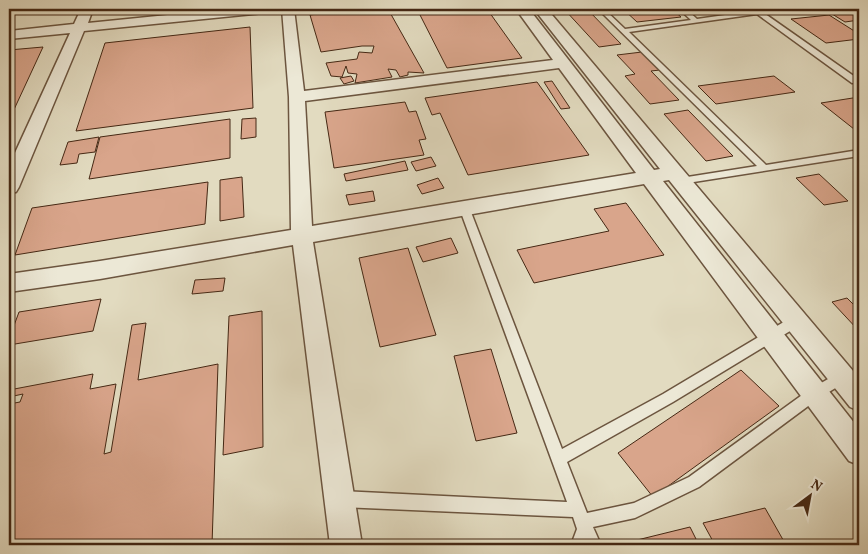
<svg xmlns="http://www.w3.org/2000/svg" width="868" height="554" font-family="Vollkorn,serif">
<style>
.building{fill:#d9a58b;stroke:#452814}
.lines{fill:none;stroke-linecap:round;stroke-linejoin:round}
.service-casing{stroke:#6c553f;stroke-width:3}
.minor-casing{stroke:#6c553f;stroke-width:3}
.service{fill:#ece8d6;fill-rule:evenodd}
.minor{fill:#ece8d6;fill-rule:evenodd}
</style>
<rect width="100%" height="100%" fill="#e2dbc0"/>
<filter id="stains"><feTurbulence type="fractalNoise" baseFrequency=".004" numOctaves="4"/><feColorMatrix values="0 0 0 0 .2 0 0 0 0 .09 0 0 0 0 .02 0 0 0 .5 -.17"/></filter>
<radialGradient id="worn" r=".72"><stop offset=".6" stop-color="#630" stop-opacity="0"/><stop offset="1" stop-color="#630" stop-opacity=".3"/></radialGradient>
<path class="building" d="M355 9H388L424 73 408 72V75L400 77 396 70 388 69 392 77 355 83 357 74 348 73 346 66 342 77 331 76 326 63 357 59 359 52 372 53 374 46H362L321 52 310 15Z
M452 9H487L522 58 447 68 419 13Z
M564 9H587L621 44 599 47Z
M623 9H672L681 17 637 22Z
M824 9H848L859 15V20L845 22Z
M829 15 859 34V39L826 43 791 19Z
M250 27 253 108 76 131 105 43Z
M43 47 11 116H9V50Z
M642 52 660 70 651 71 679 100 650 104 625 76 635 74 617 55Z
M351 76 354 81 344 84 340 78Z
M774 76 795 92 716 104 698 86Z
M552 81 570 108 561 109 544 82Z
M537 82 589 155 468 175 440 113 432 115 425 98Z
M859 97V133L821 103Z
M405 102 409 112 416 111 426 139 419 140 424 155 334 168 325 112Z
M688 110 733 156 706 161 664 114Z
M256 118V137L241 139 242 119Z
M230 119V158L89 179 100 137Z
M99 137 95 152 79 154 77 163 60 165 68 142Z
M431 157 436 166 416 171 411 162Z
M405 161 408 170 346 181 344 174Z
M819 174 848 201 824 205 796 178Z
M242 177 244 217 220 221V180Z
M438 178 444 188 422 194 417 185Z
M208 182 205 224 15 255 32 208Z
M373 191 375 201 349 205 346 195Z
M626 203 664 255 534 283 517 250 609 231 594 209Z
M451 238 458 253 423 262 416 247Z
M408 248 436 335 380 347 359 258Z
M225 278 223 291 192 294 195 280Z
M847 298 859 310V331L832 302Z
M101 299 93 331 9 345V339L19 312Z
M262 311 263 447 223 455 229 316Z
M146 323 138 380 218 364 212 545H9V404L20 402 23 394 9 397V390L93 374 90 389 116 384 104 454 111 452 132 325Z
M491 349 517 433 476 441 454 356Z
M741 370 779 406 653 497 618 453Z
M765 508 786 545H715L703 523Z
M690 527 699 545H630L629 542Z"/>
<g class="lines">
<g class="service-casing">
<path id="service" d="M598 9H604L625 29 691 20 679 9H686L697 19 753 11 751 9 761 11 858 79V83H852L757 14 629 32 766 165 859 150V156L681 184 678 183 676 181 681 178 757 166Z
M812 9H820L822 11 819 13Z
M464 204 469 207 562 449 663 394 792 317 796 316 800 317 802 321 800 325 673 402 567 462 587 513 634 503 689 477 809 390 842 371 847 373 849 377 847 381 819 398 699 487 635 518 593 527 601 545H571L577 529 573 517 341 507 336 504 333 499 336 494 341 491 567 502 459 207Z"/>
</g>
<g class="minor-casing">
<path id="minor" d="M81 9H93L88 23 227 9H269L263 13 84 31 19 187 16 192 9 193V166L70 33 9 39V31L74 24Z
M282 9H294L304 91 553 60 516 9H529L654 170 660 169 534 9H547L859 378V411L850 407 669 180 663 181 859 429V465L849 461 644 184 313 242 362 545H330L293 245 100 279 9 292V274L100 261 291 230 289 97ZM559 68 636 173 312 226 305 101Z"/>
</g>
<use href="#service" class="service"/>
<use href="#minor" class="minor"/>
</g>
<rect width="868" height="554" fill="none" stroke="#e2dbc0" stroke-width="30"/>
<rect x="10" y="10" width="848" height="534" fill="none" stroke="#452814" stroke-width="2.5"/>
<rect x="15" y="15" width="838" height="524" fill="none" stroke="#452814"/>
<g transform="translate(810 496) rotate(32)" stroke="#ece8d6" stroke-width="4" paint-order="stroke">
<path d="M0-4L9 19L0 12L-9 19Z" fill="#452814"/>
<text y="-8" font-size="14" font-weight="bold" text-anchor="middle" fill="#452814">N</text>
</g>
<rect width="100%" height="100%" filter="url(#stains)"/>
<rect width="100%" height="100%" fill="url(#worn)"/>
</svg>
